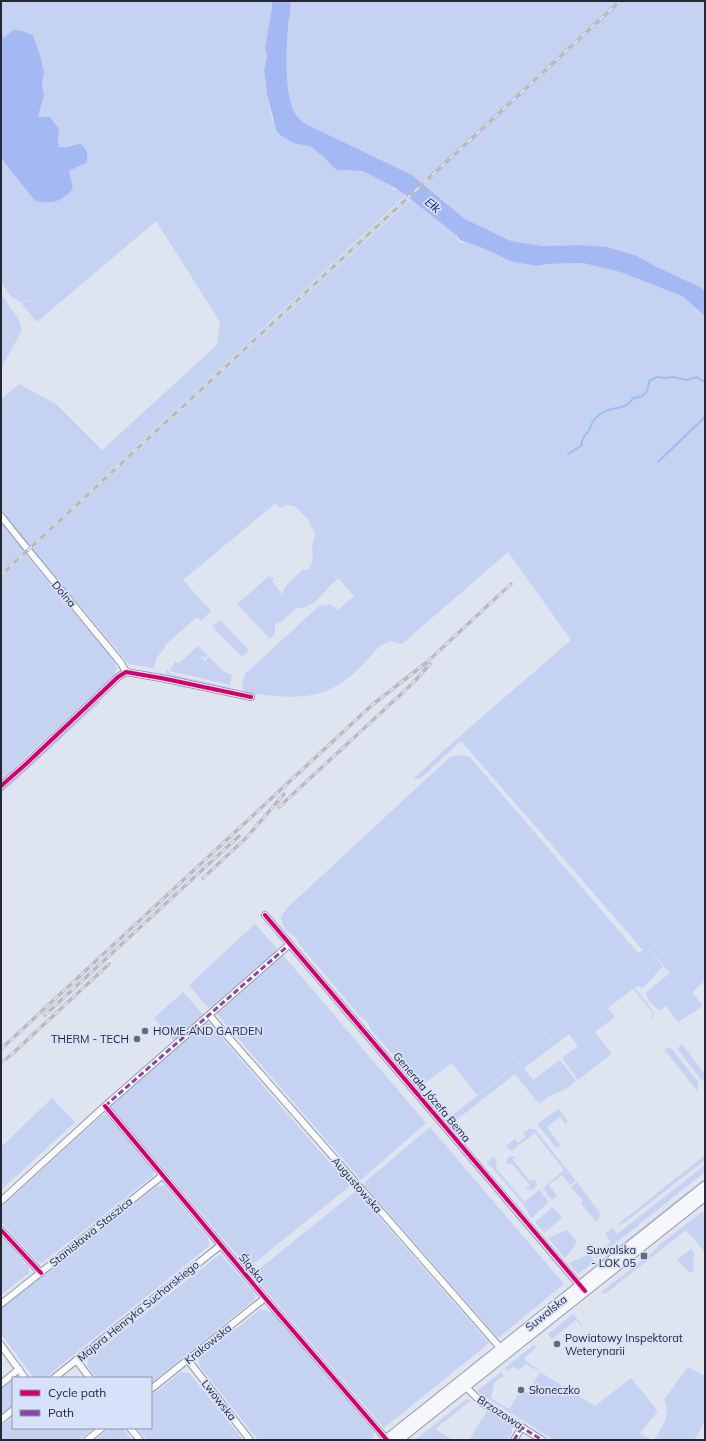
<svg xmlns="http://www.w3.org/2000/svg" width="706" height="1441" font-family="Mulish,sans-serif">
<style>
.green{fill:#c6d2f2}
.water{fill:#a4b9f3}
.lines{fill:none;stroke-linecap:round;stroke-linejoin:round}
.stream{stroke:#a4b9f3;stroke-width:2}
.street-casing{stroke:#969aa5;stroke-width:8}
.secondary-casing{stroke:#969aa5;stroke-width:11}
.street{stroke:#fafbfd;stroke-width:6}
.secondary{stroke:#f6f7fa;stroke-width:9}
.rail-casing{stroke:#b8babd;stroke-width:3.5}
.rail{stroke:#d7e1f9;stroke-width:2;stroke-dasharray:6;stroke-linecap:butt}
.quiet{stroke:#8e44ad;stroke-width:3;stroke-dasharray:6 3;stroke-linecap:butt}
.cycleway-casing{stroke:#d7e1f9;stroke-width:6}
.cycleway{stroke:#d6006c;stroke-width:4}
.poi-dot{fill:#656a76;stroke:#d7e1f9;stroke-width:1.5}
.labels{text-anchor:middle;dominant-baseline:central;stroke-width:3.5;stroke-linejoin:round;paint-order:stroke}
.street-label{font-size:11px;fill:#242834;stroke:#d7e1f9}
.poi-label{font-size:11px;fill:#242834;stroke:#d7e1f9;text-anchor:start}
.water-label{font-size:12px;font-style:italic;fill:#131e76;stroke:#d7e1f9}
</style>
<rect width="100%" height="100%" fill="#dfe4f1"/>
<path class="green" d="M1 1H272V7L265 48 267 56 264 70 267 95 272 119 294 143 312 147 319 154 323 156 332 166 337 170 363 171 392 186 393 190 398 189 406 195 29 546 1 510V399L19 384 56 404 102 450 217 345 220 322 156 221 37 322 21 303 41 298 20 302 11 296 1 283V158L35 201 73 188 69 171 86 163 73 144 63 147H59L58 138 59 127 50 117H40L38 116 44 96 42 84 44 72 41 58 33 35 3 38 1 32Z
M290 1H705V291L700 287 655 266 635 255 608 247 582 245 543 246 511 241 465 219 425 185 430 181 427 177 421 182 412 175 306 124C303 122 299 119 297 116 284 100 286 49 288 28 288 19 292 11 290 1Z
M411 199 456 235 458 241 461 243 464 242 480 247 513 262 538 266 546 264 583 263 620 272 682 296 705 316V981L692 992 703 1006 678 1022 666 1006 659 1011C654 1005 647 1001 646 992L670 973 689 994 646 946 663 967C655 972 651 983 642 988L638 986 635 988 653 1011 654 1014 652 1018 650 1016 653 1013 633 989 608 1008 615 1017 595 1032 611 1053 610 1055 578 1080 562 1058 578 1046 569 1034 524 1068 533 1080 560 1060 576 1081 566 1089 549 1096 539 1104 515 1074 455 1121 451 1116 625 980 477 1095 452 1063 421 1086 371 1030C369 1023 365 1019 359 1015L299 944C298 937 293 936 288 932 284 929 282 922 281 917L287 908 450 757 460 755 470 757 638 953 643 950 461 741 420 779H413L452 743 571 640 508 552 402 644C395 642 390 640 384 644 378 646 373 654 368 659 358 670 345 683 330 689 304 702 274 695 246 693 240 688 243 681 245 674L319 606 330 604 338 610 354 596 340 580 338 579C322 590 317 610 295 608L296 609 280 623 278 621 275 625V634L270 639 237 604 269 576 274 579 272 581 283 595 284 588 302 570H308L313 561 312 548 315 534 308 519 294 506 287 505 280 508 276 503 183 580 211 611 201 621 197 617 165 645V648L157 657 154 668H152L129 664 127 662 32 549Z
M1 294 19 320 22 330 1 369Z
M1 522 24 551 1 572Z
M26 555 114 660 117 668 114 675 1 780V578Z
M220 620 249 650 242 657 212 626Z
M198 646 208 656 205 658 202 656 201 657 205 661 209 657 224 672 232 675 230 685 170 671 171 668 175 662 179 663Z
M166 670H168L170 674 233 688 229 689 169 677 166 673Z
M97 702H101L1 794V791Z
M255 924 278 950 210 1010 189 985Z
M283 955 426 1123 361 1180 216 1013Z
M183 992 204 1016 174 1041 154 1018Z
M207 1021 350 1186 248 1268 110 1106Z
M682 1044 705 1074V1082L702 1079 701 1080 679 1051 678 1048Z
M669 1048 672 1049 698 1082V1087L697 1091 664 1049Z
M52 1098 75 1122 1 1190V1147Z
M559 1109 568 1122 566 1124 560 1117 547 1127 561 1146 556 1148 538 1125 539 1123 554 1112Z
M102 1115H106L154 1170 153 1176 42 1263 38 1262 1 1222V1207Z
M430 1127 564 1284 498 1338 364 1185 365 1182Z
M529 1129H535L576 1181 570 1185 562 1175 549 1185 557 1196 552 1200 543 1188 564 1170 535 1133 511 1151 506 1146 515 1139 518 1143 525 1137 523 1133Z
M705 1155V1160L624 1223 617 1225Z
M511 1156 517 1157 512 1159 530 1181 535 1180 537 1185 534 1189 530 1190 525 1188 531 1186 512 1164 507 1165V1159Z
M494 1157 497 1162 496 1168 524 1202 539 1190 549 1202 531 1218 524 1205 487 1162 488 1160 489 1161Z
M705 1165V1172L597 1258 595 1255 611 1242 605 1234 612 1228 617 1234Z
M705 1178V1181L600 1264V1261Z
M577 1182 599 1212 600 1216 596 1222 581 1203 583 1201 571 1187Z
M157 1186H165L208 1238 209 1246 45 1378H34L1 1334V1309Z
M356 1191 489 1343 384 1428 255 1278 258 1270Z
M553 1207 562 1218 544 1233 535 1222Z
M702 1212 705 1216V1252L686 1230 605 1294 601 1292 652 1253 659 1245Z
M567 1230 577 1242 565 1258 548 1238Z
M1 1237 29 1268V1273L1 1295Z
M691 1249 694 1252 693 1271 690 1273 677 1260Z
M220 1254 255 1294V1299L151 1383V1378H97L87 1366 88 1359Z
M589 1254 595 1261 578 1274 569 1263Z
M261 1309 273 1313 373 1431 374 1436 369 1440H258L199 1365V1358Z
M573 1314 583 1326 582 1327 576 1320 552 1339 548 1334Z
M534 1345 536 1347 533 1350V1351L524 1358 527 1362 540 1371V1372L595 1406 631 1378 658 1411 640 1433 652 1440H554L479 1393 477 1391 501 1372 504 1376 494 1383 491 1398 509 1409 521 1390 528 1393 540 1372 526 1364 523 1366 520 1370 513 1367 508 1371 505 1368Z
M688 1367 705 1376V1421L695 1440H654C662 1427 672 1415 664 1400Z
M181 1372 189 1373 243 1440H147L137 1428H151V1396Z
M17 1376 20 1378H13V1406L1 1415V1388L14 1377Z
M467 1399 470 1401 435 1429 453 1440H415Z
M487 1411 512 1427V1433L507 1440H469Z
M13 1417V1428H94L79 1440H1V1426Z
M110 1428H123L132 1440H95Z"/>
<path class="water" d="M272 1H290C292 11 288 19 288 28 286 49 284 100 297 116 299 119 303 122 306 124L412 175 465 219 511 241 543 246 582 245 607 247 635 255 655 266 700 287 705 291V316L682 296 620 272 583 263 546 264 538 266 513 262 480 247 460 240 456 235 403 193 392 186 363 171 337 170 332 166 323 156 319 154 312 147 294 143 283 137 277 132 267 95 264 70 267 56 265 48 272 7Z
M13 30 22 31 33 35 41 58 44 72 42 84 44 96 38 116 40 117H50L59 128 58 138 59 147C66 148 74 144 81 144 87 150 89 155 86 163L69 171 73 188C64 202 51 204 35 201L1 158V32L4 38Z"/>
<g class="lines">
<path class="stream" d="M568 454 581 446C583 435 584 438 589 430 593 424 591 420 599 415 612 404 624 413 633 398 645 397 648 392 649 381L657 377 665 378 673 377 687 380 697 377 705 382
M658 462 705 417"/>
<g class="street-casing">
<path id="street" d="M1 516 25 546 121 663 126 672
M1 786 26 764 118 677 126 672 161 678 251 697
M265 915 581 1287
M209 1015 503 1351
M105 1106 265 1298 387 1440
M1 1201 105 1106 290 944
M1 1230 41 1273
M1 1304 163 1175
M1 1345 25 1378
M76 1360 90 1378
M188 1360 250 1440
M54 1378 221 1245
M1 1384 19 1369
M464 1385 481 1402 542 1440
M151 1389 265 1298
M1 1420 13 1410
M130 1428 140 1440
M87 1440 102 1428
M514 1440 522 1427"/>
</g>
<g class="secondary-casing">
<path id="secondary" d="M386 1440 705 1186
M398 1440 705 1196"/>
</g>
<use href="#street" class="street"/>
<use href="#secondary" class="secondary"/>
<g class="rail-casing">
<path id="rail" d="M1 575 620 1
M279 807 413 683 430 664
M203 878 247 837 284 794
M45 1015 239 836
M1 1049 372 705 427 662 511 584
M1 1063 11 1055 109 964"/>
</g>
<use href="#rail" class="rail"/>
<path class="quiet" d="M105 1106 290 944
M481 1402 542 1440
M514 1440 522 1427"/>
<g class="cycleway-casing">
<path id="cycleway" d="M1 786 26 764 118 677 126 672 161 678 251 697
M265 915 585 1291
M105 1106 265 1298 387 1440
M1 1230 41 1273"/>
</g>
<use href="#cycleway" class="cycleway"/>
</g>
<g class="poi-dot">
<circle cx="145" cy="1031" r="4"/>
<circle cx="137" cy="1039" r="4"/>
<rect x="640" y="1252" width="8" height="8" rx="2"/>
<circle cx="557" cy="1344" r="4"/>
<circle cx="521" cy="1390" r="4"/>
</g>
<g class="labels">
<g class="street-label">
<text transform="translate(64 594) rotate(50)">Dolna</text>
<text transform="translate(432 1097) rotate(50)">Generała Józefa Bema</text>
<text transform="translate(357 1185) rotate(49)">Augustowska</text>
<text transform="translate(91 1232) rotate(-39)">Stanisława Staszica</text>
<text transform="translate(252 1268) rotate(51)">Śląska</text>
<text transform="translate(138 1311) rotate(-39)">Majora Henryka Sucharskiego</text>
<text transform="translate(546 1313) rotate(-39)">Suwalska</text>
<text transform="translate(208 1344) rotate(-39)">Krakowska</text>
<text transform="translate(219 1400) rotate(52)">Lwowska</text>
<text transform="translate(500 1412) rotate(33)">Brzozowa</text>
</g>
<g class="poi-label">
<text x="153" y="1031">HOME AND GARDEN</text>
<text x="129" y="1039" text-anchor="end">THERM - TECH</text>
<text x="636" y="1250" text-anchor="end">Suwalska<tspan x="636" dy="13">- LOK 05</tspan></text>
<text x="565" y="1338">Powiatowy Inspektorat<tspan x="565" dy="13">Weterynarii</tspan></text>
<text x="529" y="1390">Słoneczko</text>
</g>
<g class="water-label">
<text transform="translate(433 205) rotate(39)">Ełk</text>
</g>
</g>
<rect width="706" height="1441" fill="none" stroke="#242834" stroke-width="4"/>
<rect x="12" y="1377" width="140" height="52" fill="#d7e1f9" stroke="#8f97aa"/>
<rect x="20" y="1390" width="20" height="6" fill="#d6006c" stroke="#8f97aa"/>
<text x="48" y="1397" font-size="12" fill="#242834">Cycle path</text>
<rect x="20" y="1410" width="20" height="6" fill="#8e44ad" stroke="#8f97aa"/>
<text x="48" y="1417" font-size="12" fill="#242834">Path</text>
</svg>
